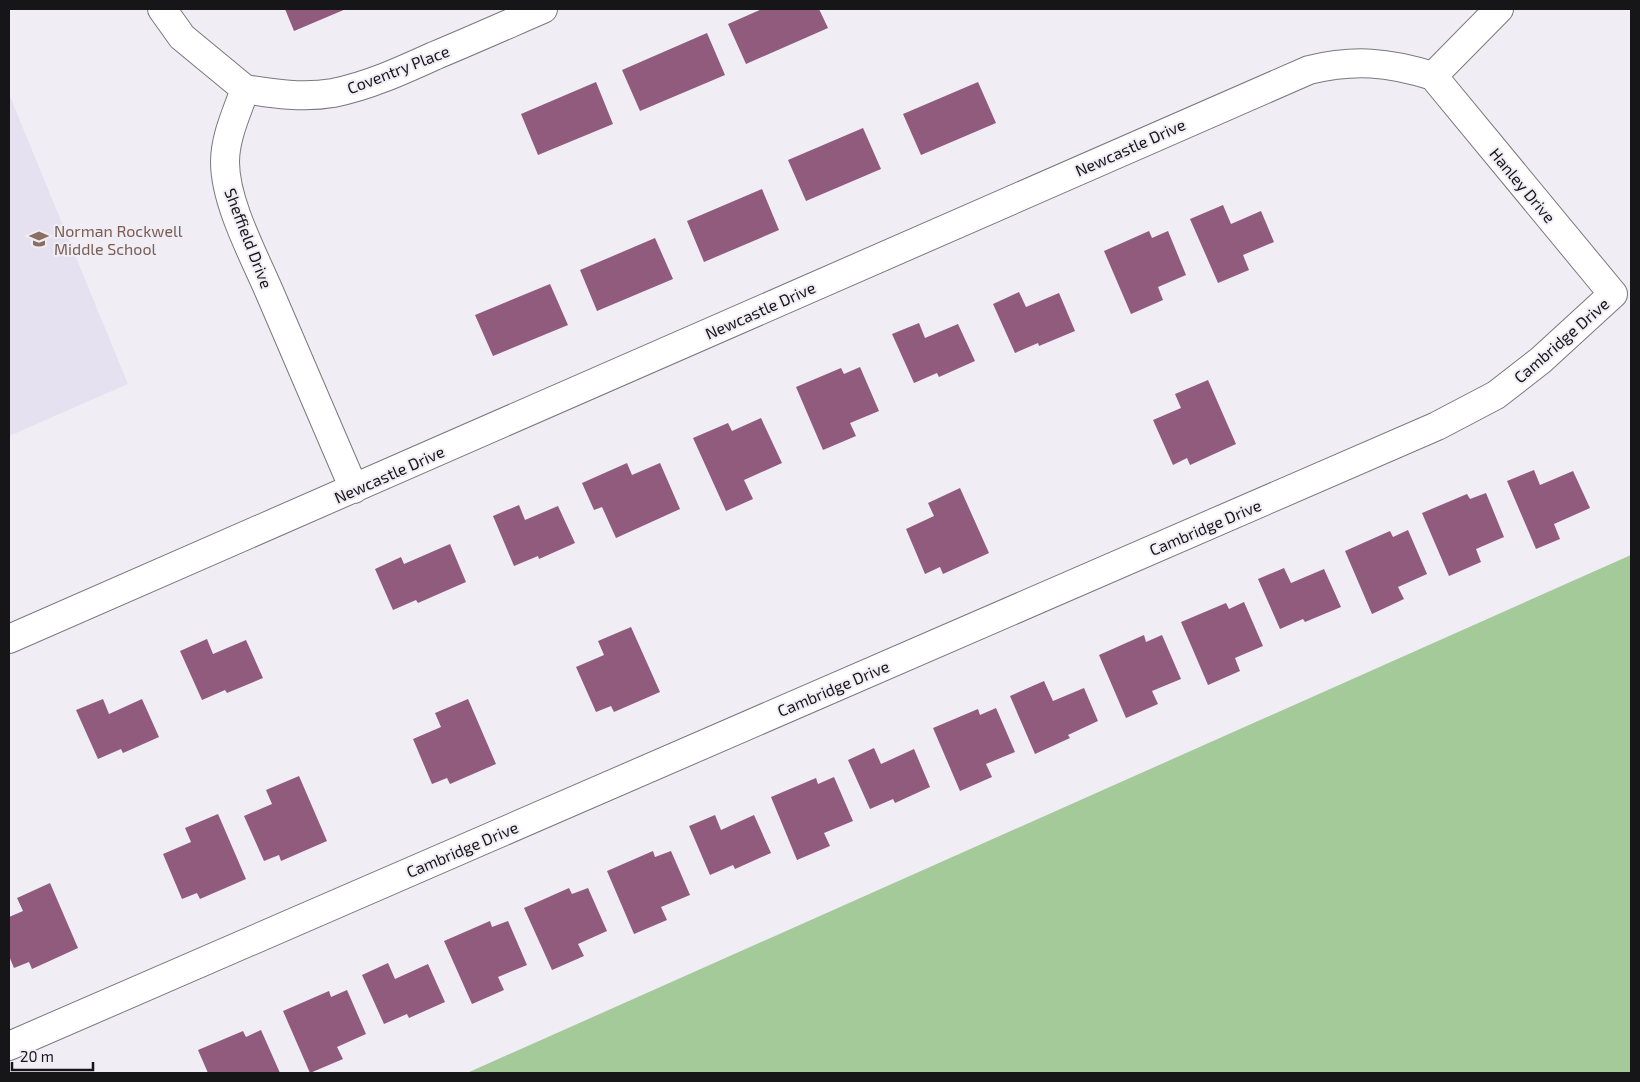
<svg xmlns="http://www.w3.org/2000/svg" width="1640" height="1082" font-family="'Exo 2',sans-serif">
<style>
.built{fill:#e6e1f0}
.green{fill:#a4ca9a}
.building{fill:#915b7e}
.lines{fill:none;stroke-linecap:round;stroke-linejoin:round}
.street-casing{stroke:#7a787f;stroke-width:30}
.street{stroke:#fff;stroke-width:28}
.labels{text-anchor:middle;dominant-baseline:central;stroke-width:4;stroke-linejoin:round;paint-order:stroke}
.street-label{font-size:16px;fill:#161518;stroke:#f0edf5}
.education-label{font-size:16px;fill:#785e54;stroke:#f0edf5;text-anchor:start}
</style>
<rect width="100%" height="100%" fill="#f0edf5"/>
<path class="built" d="M9 94 128 384 9 436Z"/>
<path class="green" d="M1631 555V1073H467Z"/>
<path class="building" d="M285 9H346L294 31Z
M762 9H819L828 28 746 64 728 24Z
M707 33 725 75 640 111 622 70Z
M596 82 613 124 538 155 521 114Z
M978 82 996 123 921 155 903 114Z
M863 128 881 169 806 201 788 160Z
M762 189 779 230 704 262 687 221Z
M1223 205 1231 224 1261 211 1274 242 1243 255 1249 270 1218 283 1190 219Z
M1149 231 1152 238 1168 231 1186 275 1158 287 1163 300 1131 314 1104 251Z
M655 238 673 279 597 311 580 270Z
M550 284 568 325 493 356 475 315Z
M1019 292 1026 307 1059 293 1075 331 1039 346 1038 343 1015 353 993 304Z
M919 323 925 338 958 324 975 361 939 377 937 373 914 383 892 334Z
M860 367 879 411 850 423 856 436 823 450 796 387 841 368 844 374Z
M1208 380 1236 444 1190 465 1187 458 1173 465 1153 420 1181 408 1175 394Z
M761 418 782 463 744 480 753 499 726 511 693 438 728 423 732 431Z
M627 463 632 475 660 463 680 509 616 538 602 507 594 510 582 483Z
M1534 470 1540 485 1573 471 1590 508 1554 524 1560 539 1536 549 1507 481Z
M960 488 989 553 943 574 940 567 925 574 906 529 934 516 928 503Z
M1486 493 1504 537 1476 549 1481 562 1449 576 1422 513 1467 494 1470 499Z
M519 505 525 520 558 506 575 543 539 559 538 556 514 566 493 516Z
M1408 530 1427 574 1398 587 1404 599 1372 614 1345 551 1390 531 1393 537Z
M450 544 466 582 418 603 416 600 393 610 375 569 401 557 404 564Z
M1284 568 1291 583 1324 569 1341 607 1305 622 1303 619 1280 629 1258 579Z
M1244 602 1263 646 1235 658 1240 671 1208 685 1181 622 1226 603 1229 609Z
M631 627 660 692 614 712 611 706 596 712 576 667 604 655 598 641Z
M1144 635 1146 642 1162 635 1181 679 1152 691 1158 704 1126 718 1099 655Z
M207 639 213 654 246 640 263 678 227 693 225 690 202 700 180 651Z
M1044 681 1053 701 1084 688 1098 721 1068 735 1070 738 1035 754 1010 696Z
M103 699 109 714 142 699 159 737 123 753 121 749 98 759 76 710Z
M468 699 496 764 450 784 447 778 432 784 413 739 441 727 435 713Z
M996 708 1015 752 986 764 992 777 960 791 933 728 978 709 980 715Z
M874 748 881 764 914 749 930 787 895 803 893 799 870 809 848 760Z
M299 776 327 841 281 861 279 855 264 861 244 816 272 804 266 790Z
M834 777 853 821 824 833 830 846 797 860 771 797 816 778 818 784Z
M218 814 246 879 200 899 197 893 182 899 163 854 191 842 185 828Z
M715 815 721 830 754 815 771 853 735 869 733 865 710 875 689 826Z
M653 851 655 857 671 851 690 895 661 907 667 920 634 934 607 871Z
M50 883 78 948 32 969 29 962 14 968 9 956V917L23 911 17 898Z
M569 888 572 894 588 888 607 931 578 944 584 956 552 970 524 908Z
M490 921 492 927 508 921 527 965 498 977 504 990 472 1004 444 941Z
M388 963 395 979 428 964 445 1002 409 1018 407 1014 384 1024 362 975Z
M347 990 366 1034 337 1047 343 1059 310 1073 283 1011 329 991 331 997Z
M261 1030 280 1073H208L198 1050 243 1031 246 1037Z"/>
<g class="lines">
<g class="street-casing">
<path id="street" d="M162 9 182 37 245 89C237 112 225 137 225 162 225 202 253 254 269 291 297 357 325 423 354 489
M1433 76 1613 294
M1433 76 1499 9
M245 89C274 94 304 98 333 93 368 86 401 71 434 56 470 41 506 25 543 9
M9 639 1309 70C1355 59 1388 62 1433 76
M9 1046 1437 426 1496 395 1541 360 1613 294"/>
</g>
<use href="#street" class="street"/>
</g>
<defs>
<g id="school-bare" transform="scale(1.5)"><path d="M0-5L7-2L0 1L-7-2ZM-4 1L0 2.5L4 1V4Q0 6-4 4Z" fill="#8d6e63" stroke="#f0edf5" stroke-width="2.5" paint-order="stroke"/></g>
</defs>
<g fill-rule="evenodd">
<use href="#school-bare" x="39" y="239"/>
</g>
<g class="labels">
<g class="street-label">
<text transform="translate(398 69) rotate(-21)">Coventry Place</text>
<text transform="translate(1130 147) rotate(-24)">Newcastle Drive</text>
<text transform="translate(1523 185) rotate(50)">Hanley Drive</text>
<text transform="translate(249 238) rotate(69)">Sheffield Drive</text>
<text transform="translate(760 310) rotate(-24)">Newcastle Drive</text>
<text transform="translate(1561 340) rotate(-41)">Cambridge Drive</text>
<text transform="translate(389 474) rotate(-24)">Newcastle Drive</text>
<text transform="translate(1205 527) rotate(-23)">Cambridge Drive</text>
<text transform="translate(833 688) rotate(-23)">Cambridge Drive</text>
<text transform="translate(462 849) rotate(-23)">Cambridge Drive</text>
</g>
<g class="education-label">
<text x="54" y="230">Norman Rockwell<tspan x="54" dy="18">Middle School</tspan></text>
</g>
</g>
<rect width="1640" height="1082" fill="none" stroke="#161518" stroke-width="20"/>
<path d="M12 1062v8h81v-8" fill="none" stroke="#161518" stroke-width="2.5"/>
<text x="20" y="1062" font-size="15" fill="#161518" stroke="#f0edf5" stroke-width="4" paint-order="stroke">20 m</text>
</svg>
